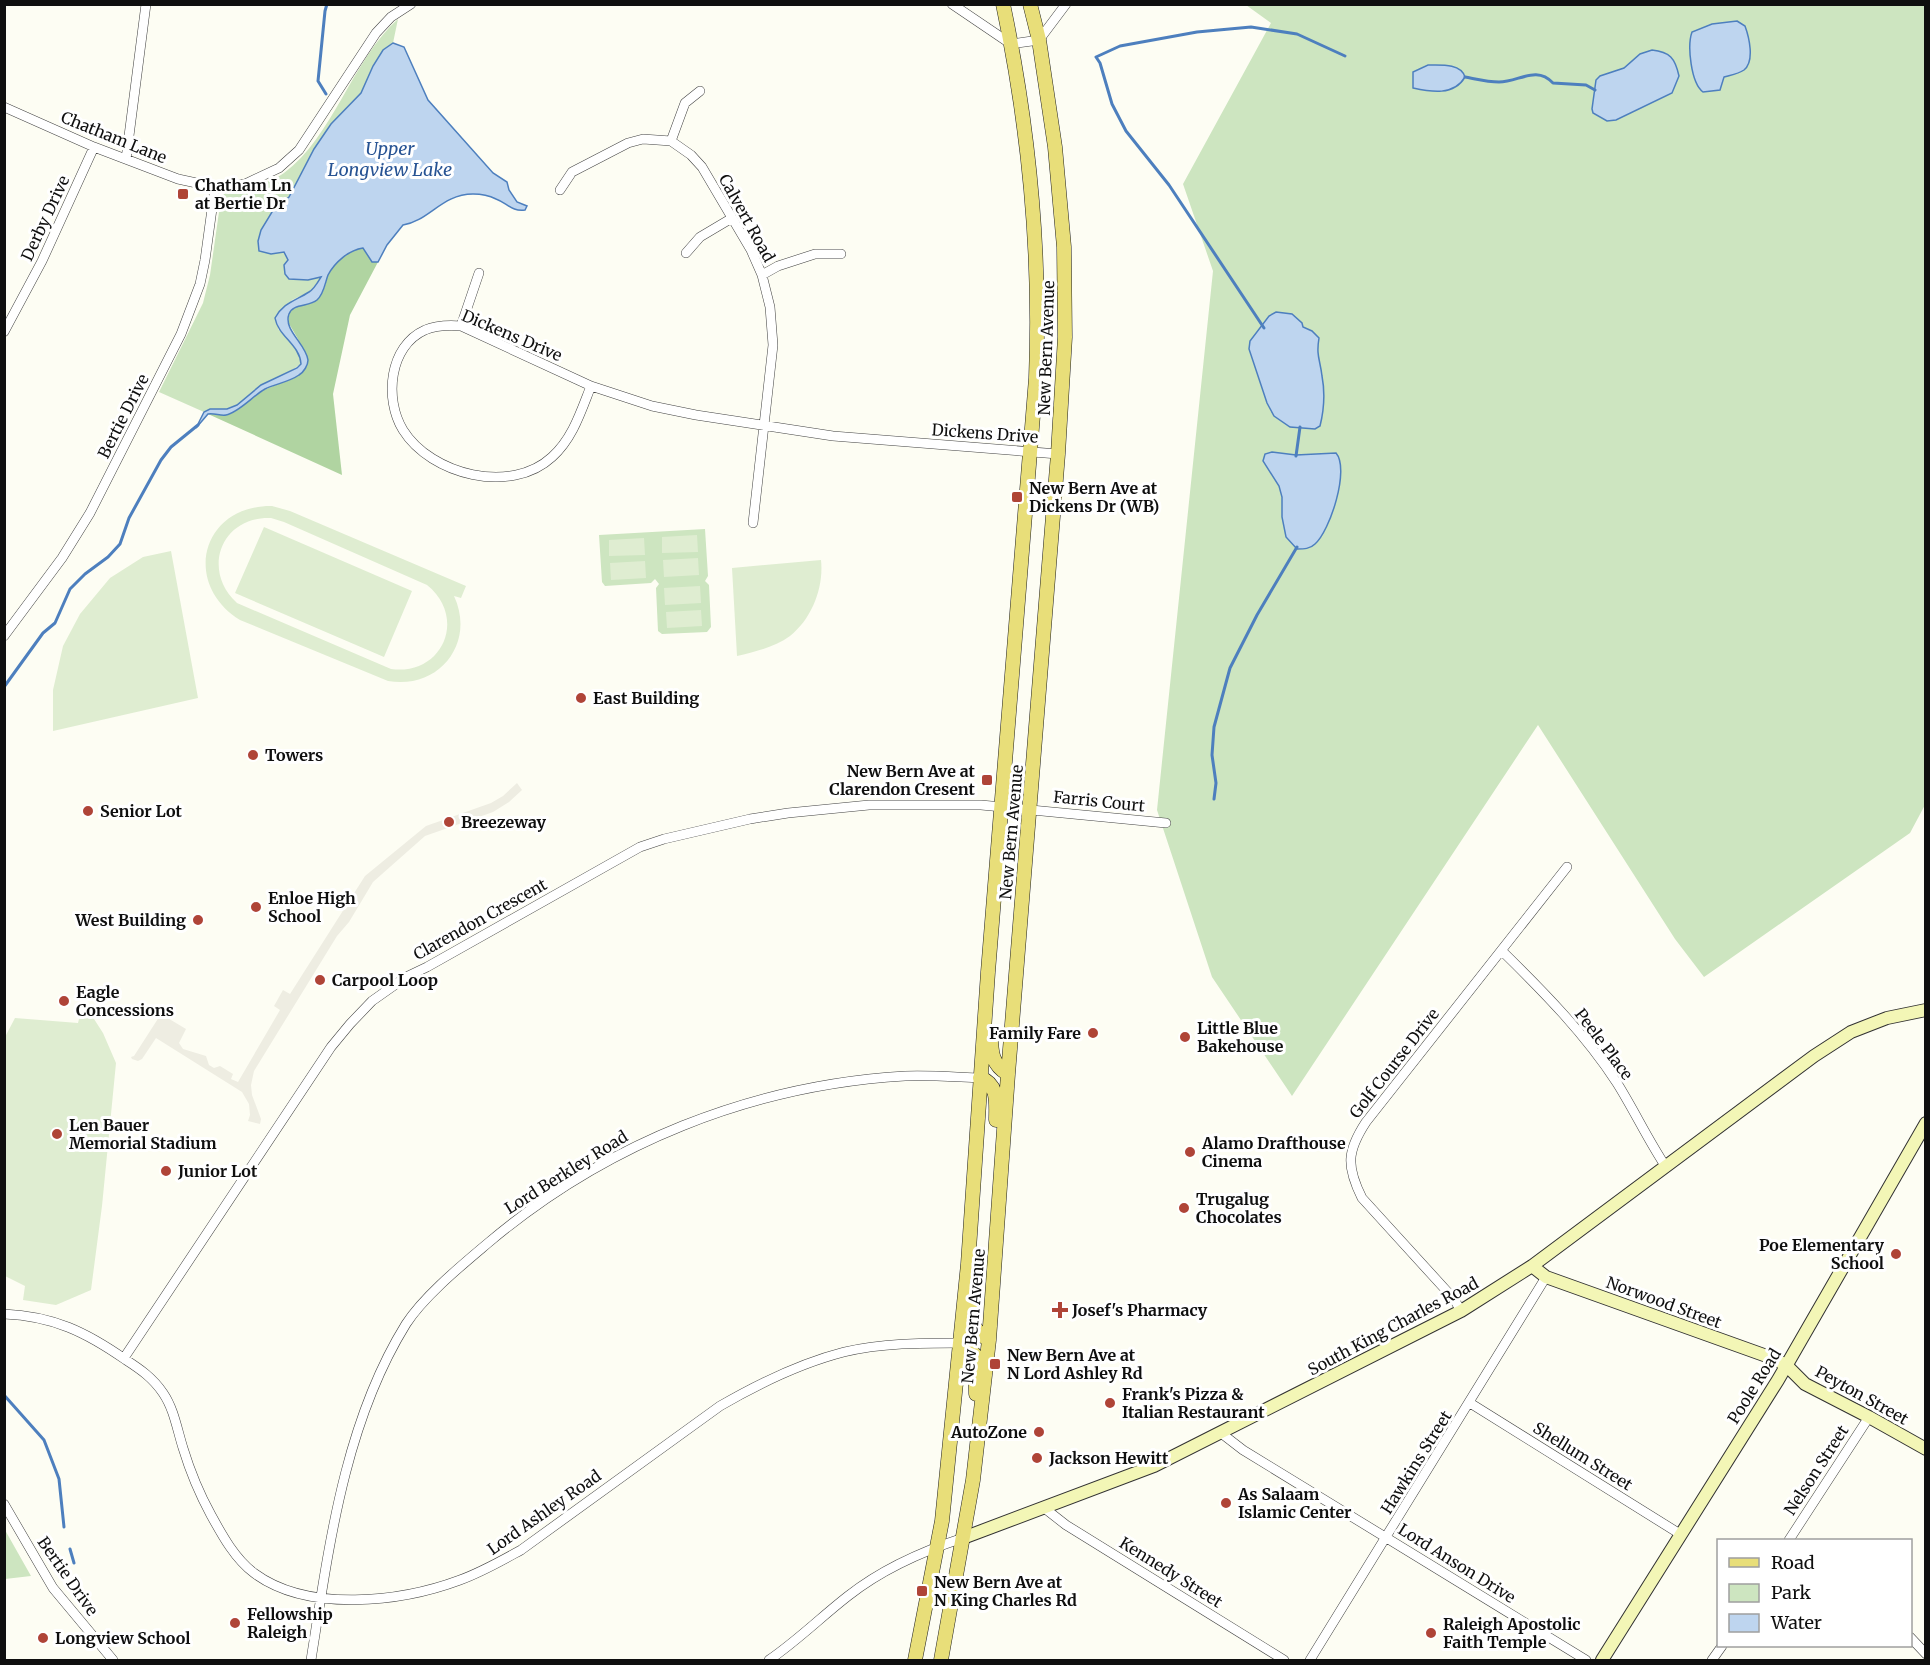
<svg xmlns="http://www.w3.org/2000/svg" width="1930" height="1665" font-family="Merriweather,serif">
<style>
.green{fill:#cde5c0}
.forest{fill:#b0d4a1}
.pitch{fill:#dfedd1;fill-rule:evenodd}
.plaza{fill:#eeede2}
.water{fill:#bed5ef;stroke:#4d7fbe;stroke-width:1.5}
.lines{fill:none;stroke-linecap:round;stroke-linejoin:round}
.stream{stroke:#4d7fbe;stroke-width:3}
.street-casing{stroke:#424242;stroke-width:10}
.secondary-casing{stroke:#313131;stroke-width:14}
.primary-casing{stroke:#202020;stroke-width:15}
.street{stroke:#fff;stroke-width:9}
.secondary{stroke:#f3f6b6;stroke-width:12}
.primary{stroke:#e8de79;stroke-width:14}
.poi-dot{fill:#af4437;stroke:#fff;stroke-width:2}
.labels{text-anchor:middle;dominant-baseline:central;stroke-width:6;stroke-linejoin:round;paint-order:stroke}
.street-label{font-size:16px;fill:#0f0f0f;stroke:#fff}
.poi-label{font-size:16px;font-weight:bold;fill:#0f0f0f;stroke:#fff;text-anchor:start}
.water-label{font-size:18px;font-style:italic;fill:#275393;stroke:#fff}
</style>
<rect width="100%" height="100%" fill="#fdfdf3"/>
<path class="green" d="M1246 5H1925L1926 803 1910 833 1704 977 1675 939 1538 725 1292 1096 1212 977 1157 810 1213 271 1183 184 1271 23Z
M398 19 393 43 383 51 373 66 361 93 331 124 314 149 289 197 275 207 261 230 258 241 271 254 284 252 288 261 284 265 285 274 289 279 308 280 322 277 309 292 292 300 278 329C288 338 300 351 301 364L237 405 227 409H210L204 412 159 392 203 303 210 275 221 198 224 194C242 183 262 189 284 173 333 137 352 60 398 19Z
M705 529 708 576 705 581 709 585 711 627 707 632 662 634 658 631 656 588 659 584 655 579 651 583 605 586 602 582 599 535Z
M5 1530 31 1576 5 1579Z"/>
<path class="forest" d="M364 248 372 262H378L350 315 333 394 342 475 208 414H230L264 390 299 375 305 369 298 339 288 322 290 311C301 304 314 303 323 291 326 286 326 278 329 273 337 260 349 250 364 248Z"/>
<path class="pitch" d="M272 506 290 511 466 586 461 598 454 596C476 643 439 690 388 681L240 620C181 583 202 505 272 506ZM271 518 284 522 427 585C468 618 442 676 391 669L237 603C201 570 221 516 271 518Z
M264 527 412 591 384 657 235 593Z
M697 535 698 552 662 553V537Z
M644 538 645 555 609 556V540Z
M171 551 198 698 53 731V690L63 646 80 614 110 578 143 557Z
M698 558 699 575 664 577 663 560Z
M821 560C824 587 812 619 790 636 775 647 755 652 737 656L732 568Z
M645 561 646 578 611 580 610 563Z
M700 586 701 603 665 605 664 588Z
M701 610 702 626 667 628 666 612Z
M81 1011 94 1019 103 1033 116 1063 102 1206 91 1290 56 1305 23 1300 25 1286 5 1276V1037L15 1018 78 1023Z"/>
<path class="plaza" d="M517 783 522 790 509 802 493 812 425 836 373 882 349 922 337 936 254 1071 251 1085 252 1095 261 1119 260 1124 248 1121 250 1115 249 1104 242 1092 156 1038 142 1059 138 1061 132 1059 131 1057 134 1056 161 1014 186 1029 179 1043 183 1049 206 1056 209 1065 214 1068 220 1066 233 1074 231 1079 238 1082 280 1010 274 1006 283 990 290 994 365 876 426 826 491 803 503 796Z"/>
<path class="water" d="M1737 21 1745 26C1749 37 1755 61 1744 70 1738 74 1731 75 1724 77L1720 90 1703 92C1691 83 1687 46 1692 32L1712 24Z
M393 43 404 47 428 100 493 173 507 182 509 190 517 202 527 206 525 210C512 212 507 203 496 199 490 196 480 194 473 194 442 194 429 221 403 225L387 245 378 262H372L363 248C349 250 335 262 328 275 325 283 324 294 317 300 309 307 293 303 289 314 283 330 306 344 308 360 308 365 304 372 299 375 289 382 275 384 265 389 254 395 238 413 226 415 220 416 215 413 208 414L196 428 204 412 210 409H227L237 405 261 385 297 368 301 364C300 345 278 336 275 318 283 303 295 301 309 292 314 289 318 282 321 277L308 280 289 279 285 274 284 265 288 260 284 252 271 254 259 251 258 241 261 230 275 207 289 197 314 149 331 124 361 93 373 66 383 50Z
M1652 50C1670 52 1675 58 1679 76L1672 93 1616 120 1607 121 1593 113 1592 109 1596 80 1600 76 1624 68 1640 54Z
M1428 65C1440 65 1461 63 1465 77 1454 96 1431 92 1413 88V72Z
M1276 312 1292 314 1302 323 1303 327 1312 331 1319 338C1316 356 1320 359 1322 376 1325 392 1324 410 1320 426L1315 429 1290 427 1274 416 1267 403 1249 349 1250 341 1269 316Z
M1272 452 1296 455 1336 453C1350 469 1330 531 1315 544 1310 549 1304 549 1297 549L1286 537 1282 517V497L1279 486 1263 461 1265 454Z"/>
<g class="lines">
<path class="stream" d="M1465 77C1476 79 1488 82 1499 82 1519 82 1536 65 1553 83L1586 85 1595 90
M326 94 318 81 325 11 327 4
M1264 328 1169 185 1126 131 1112 104 1100 63 1096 57 1120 46 1197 32 1251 27 1297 34 1345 56
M1296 456 1300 427
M4 687 43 633 55 623 70 589 85 574 108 557 120 544 129 518 161 460 171 447 198 425
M1214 799 1216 783 1212 755 1214 727 1230 668 1257 615 1297 547
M4 1395 44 1440 59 1479 64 1527
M70 1549 74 1563"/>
<g class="street-casing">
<path id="street" d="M952 4 1011 44 1039 40 1066 4
M4 107 94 147 178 179 215 187 245 184 279 168 299 150 376 33 391 17 411 4
M671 141 685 103 700 91
M126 159 146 4
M560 190 572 172 628 143 643 139 671 141 691 155 702 167 751 250 762 275 770 307 773 345 753 523
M686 253 700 237 732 218
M762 275 778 266 815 254H841
M461 326 479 273
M4 332 42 261 94 147
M591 386 461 326C448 325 437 325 425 330 389 346 384 399 403 430 431 475 511 495 552 457 573 438 581 411 591 386L652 406 696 415 833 436 1058 454
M4 636 62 558 90 513 181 334 200 284 205 260 215 187
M1502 951C1544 992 1585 1034 1617 1083 1634 1110 1648 1140 1666 1167
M1461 1311 1454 1299 1362 1198C1346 1166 1347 1151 1366 1122L1567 867
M4 1314C53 1316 86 1332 126 1360 140 1369 153 1378 163 1393 174 1409 177 1429 183 1448 190 1471 199 1493 211 1515 222 1535 235 1559 254 1573 308 1613 401 1602 460 1580 482 1572 501 1561 521 1550L720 1406C758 1384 801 1363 844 1352 882 1343 921 1343 960 1343
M124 1358 331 1047 350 1024 372 1001 406 977 427 967 640 847 664 839 750 819 788 813 869 805H981L1166 823
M1470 1403 1680 1534
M1221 1433 1243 1450 1586 1660
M4 1504 53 1588 113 1660
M1043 1507 1066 1525 1284 1660
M1789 1540 1869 1417
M1910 1637 1926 1654
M311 1660C329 1547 344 1424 406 1324 424 1296 462 1265 488 1243 605 1144 751 1085 905 1076 930 1075 955 1077 980 1078
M769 1660C797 1641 821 1617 848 1596 881 1570 923 1551 963 1538
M1310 1660 1546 1277
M1712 1660 1722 1646"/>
</g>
<g class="secondary-casing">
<path id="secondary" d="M1532 1266 1546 1277 1775 1359 1787 1366 1805 1384 1869 1417 1926 1449
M963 1538 1154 1466 1461 1311 1532 1266 1814 1056 1851 1032 1887 1018 1926 1010
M1602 1660 1778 1380 1926 1123"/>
</g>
<g class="primary-casing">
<path id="primary" d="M991 1035C991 1052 992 1065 1008 1074
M980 1078C999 1084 996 1104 996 1120
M970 1299C970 1319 971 1330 989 1340
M960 1343 968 1347 975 1355 976 1394
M915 1660 942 1521 968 1264 988 972 1036 378C1041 252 1029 128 1003 4
M941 1660 973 1480 989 1340 1008 1074 1058 454 1065 337 1064 247 1055 147 1039 40 1030 4"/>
</g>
<use href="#street" class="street"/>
<use href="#secondary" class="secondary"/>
<use href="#primary" class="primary"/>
</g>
<g class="poi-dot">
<rect x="177" y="188" width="12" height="12" rx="3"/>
<rect x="1011" y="491" width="12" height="12" rx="3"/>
<circle cx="581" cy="698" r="6"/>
<circle cx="253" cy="755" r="6"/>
<rect x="981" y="774" width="12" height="12" rx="3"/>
<circle cx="88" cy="811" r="6"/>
<circle cx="449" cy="822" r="6"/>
<circle cx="256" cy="907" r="6"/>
<circle cx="198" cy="920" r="6"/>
<circle cx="320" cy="980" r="6"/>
<circle cx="64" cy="1001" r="6"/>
<circle cx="1093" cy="1033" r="6"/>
<circle cx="1185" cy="1037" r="6"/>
<circle cx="57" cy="1134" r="6"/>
<circle cx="1190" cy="1152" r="6"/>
<circle cx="166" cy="1171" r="6"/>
<circle cx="1184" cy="1208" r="6"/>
<circle cx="1896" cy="1254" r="6"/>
<path d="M1057 1301h6v6h6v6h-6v6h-6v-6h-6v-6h6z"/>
<rect x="989" y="1358" width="12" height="12" rx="3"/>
<circle cx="1110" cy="1403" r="6"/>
<circle cx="1039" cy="1432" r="6"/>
<circle cx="1037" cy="1458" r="6"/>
<circle cx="1226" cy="1503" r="6"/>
<rect x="916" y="1585" width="12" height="12" rx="3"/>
<circle cx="235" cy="1623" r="6"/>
<circle cx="1431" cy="1633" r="6"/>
<circle cx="43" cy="1638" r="6"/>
</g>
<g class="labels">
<g class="street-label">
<text transform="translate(114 137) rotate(22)">Chatham Lane</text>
<text transform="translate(45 218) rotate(-65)">Derby Drive</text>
<text transform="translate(747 218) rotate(61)">Calvert Road</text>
<text transform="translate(512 335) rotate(23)">Dickens Drive</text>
<text transform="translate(1046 348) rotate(-88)">New Bern Avenue</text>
<text transform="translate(123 416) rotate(-63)">Bertie Drive</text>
<text transform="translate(985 433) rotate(4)">Dickens Drive</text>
<text transform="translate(1099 801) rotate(6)">Farris Court</text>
<text transform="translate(1011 832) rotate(-85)">New Bern Avenue</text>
<text transform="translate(480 919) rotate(-29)">Clarendon Crescent</text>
<text transform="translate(1604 1044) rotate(53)">Peele Place</text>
<text transform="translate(1394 1063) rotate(-52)">Golf Course Drive</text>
<text transform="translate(566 1172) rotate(-32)">Lord Berkley Road</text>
<text transform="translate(1664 1302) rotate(20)">Norwood Street</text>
<text transform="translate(973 1316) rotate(-85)">New Bern Avenue</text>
<text transform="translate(1393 1326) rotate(-28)">South King Charles Road</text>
<text transform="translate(1754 1386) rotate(-58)">Poole Road</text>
<text transform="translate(1862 1395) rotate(29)">Peyton Street</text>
<text transform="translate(1583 1456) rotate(32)">Shellum Street</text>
<text transform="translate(1416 1462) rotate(-58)">Hawkins Street</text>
<text transform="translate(1816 1470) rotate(-57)">Nelson Street</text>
<text transform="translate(544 1512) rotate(-35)">Lord Ashley Road</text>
<text transform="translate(1457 1563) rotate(32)">Lord Anson Drive</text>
<text transform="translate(1171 1572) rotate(32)">Kennedy Street</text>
<text transform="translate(68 1576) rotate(55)">Bertie Drive</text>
</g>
<g class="poi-label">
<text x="195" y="185">Chatham Ln<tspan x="195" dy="18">at Bertie Dr</tspan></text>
<text x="1029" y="488">New Bern Ave at<tspan x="1029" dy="18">Dickens Dr (WB)</tspan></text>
<text x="593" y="698">East Building</text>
<text x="265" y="755">Towers</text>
<text x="975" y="771" text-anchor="end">New Bern Ave at<tspan x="975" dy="18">Clarendon Cresent</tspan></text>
<text x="100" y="811">Senior Lot</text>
<text x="461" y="822">Breezeway</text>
<text x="268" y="898">Enloe High<tspan x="268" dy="18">School</tspan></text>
<text x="186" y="920" text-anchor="end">West Building</text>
<text x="332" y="980">Carpool Loop</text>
<text x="76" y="992">Eagle<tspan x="76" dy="18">Concessions</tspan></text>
<text x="1197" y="1028">Little Blue<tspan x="1197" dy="18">Bakehouse</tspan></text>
<text x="1081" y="1033" text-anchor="end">Family Fare</text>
<text x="69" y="1125">Len Bauer<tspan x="69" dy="18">Memorial Stadium</tspan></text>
<text x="1202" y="1143">Alamo Drafthouse<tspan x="1202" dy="18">Cinema</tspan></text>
<text x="178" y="1171">Junior Lot</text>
<text x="1196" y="1199">Trugalug<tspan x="1196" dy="18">Chocolates</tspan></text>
<text x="1884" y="1245" text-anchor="end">Poe Elementary<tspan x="1884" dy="18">School</tspan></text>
<text x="1072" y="1310">Josef's Pharmacy</text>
<text x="1007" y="1355">New Bern Ave at<tspan x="1007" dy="18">N Lord Ashley Rd</tspan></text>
<text x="1122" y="1394">Frank's Pizza &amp;<tspan x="1122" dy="18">Italian Restaurant</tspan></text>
<text x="1027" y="1432" text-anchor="end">AutoZone</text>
<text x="1049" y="1458">Jackson Hewitt</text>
<text x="1238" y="1494">As Salaam<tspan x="1238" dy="18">Islamic Center</tspan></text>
<text x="934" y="1582">New Bern Ave at<tspan x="934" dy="18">N King Charles Rd</tspan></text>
<text x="247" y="1614">Fellowship<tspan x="247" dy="18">Raleigh</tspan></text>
<text x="1443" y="1624">Raleigh Apostolic<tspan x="1443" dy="18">Faith Temple</tspan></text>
<text x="55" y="1638">Longview School</text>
</g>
<g class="water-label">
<text x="390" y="148">Upper<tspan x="390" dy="21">Longview Lake</tspan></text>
</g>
</g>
<rect width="1930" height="1665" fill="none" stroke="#0f0f0f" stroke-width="12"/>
<rect x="1717" y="1539" width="195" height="108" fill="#ffffff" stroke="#9f9f9f" stroke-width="1.5"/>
<rect x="1729" y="1558" width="30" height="9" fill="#e8de79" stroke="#9f9f9f" stroke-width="1.5"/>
<text x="1771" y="1569" font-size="18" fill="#0f0f0f">Road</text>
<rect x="1729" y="1584" width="30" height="18" fill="#cde5c0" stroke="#9f9f9f" stroke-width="1.5"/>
<text x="1771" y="1599" font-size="18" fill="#0f0f0f">Park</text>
<rect x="1729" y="1614" width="30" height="18" fill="#bed5ef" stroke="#9f9f9f" stroke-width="1.5"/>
<text x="1771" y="1629" font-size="18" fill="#0f0f0f">Water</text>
</svg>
